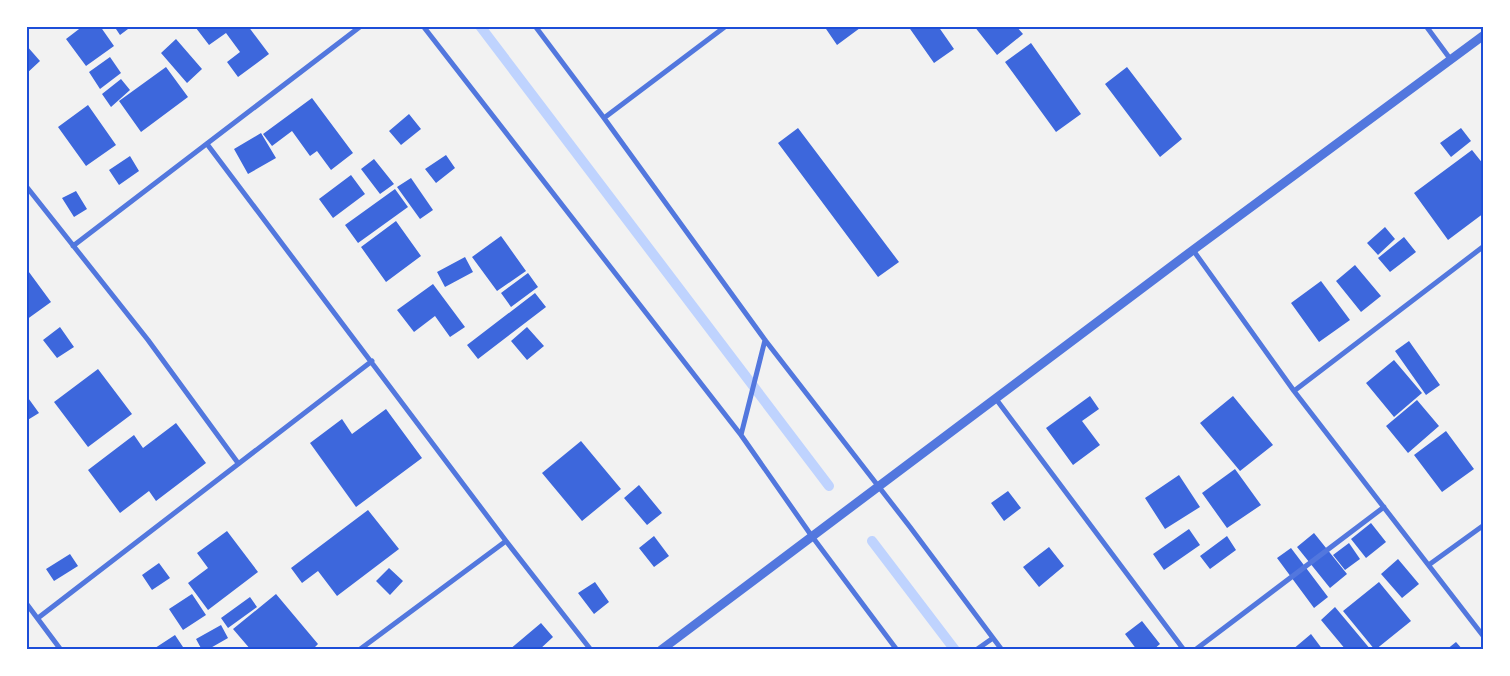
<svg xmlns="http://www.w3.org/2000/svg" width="1510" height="676" font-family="Poppins,sans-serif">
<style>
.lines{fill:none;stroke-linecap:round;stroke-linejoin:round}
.stream{stroke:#bfd3fe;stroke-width:10}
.building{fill:#3d67dc}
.minor{stroke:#5277de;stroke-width:5}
.tertiary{stroke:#5277de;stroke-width:9}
.neatline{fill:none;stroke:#1d4ed8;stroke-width:2}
</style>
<rect width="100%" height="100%" fill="#f2f2f2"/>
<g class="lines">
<path class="stream" d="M480 26 829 486
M872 541 955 650"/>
</g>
<path class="building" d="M83 26H100L114 46 86 66 66 39Z
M114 26H132L120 35Z
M198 26H248L269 54 238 77 227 62 240 52 226 33 209 45 196 28Z
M824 26H858L860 28 837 45Z
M908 26H938L954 49 934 63Z
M974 26H1016L1023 34 997 55Z
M176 39 202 69 187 83 161 53Z
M1031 43 1081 114 1056 132 1005 62Z
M26 45 40 61 26 74Z
M110 57 121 73 100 89 89 72Z
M166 67 188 97 141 132 119 101Z
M1127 67 1182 139 1160 157 1105 84Z
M121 79 130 90 111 107 102 94Z
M312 98 353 153 331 170 317 151 310 156 292 131 272 146 263 134Z
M88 105 116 145 86 166 58 127Z
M409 114 421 129 401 145 389 131Z
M798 128 899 262 878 277 778 143Z
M1461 128 1471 141 1451 157 1440 143Z
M261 133 276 158 248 174 234 149Z
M1472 150 1484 165V213L1448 240 1414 193Z
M446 155 455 168 436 183 425 169Z
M130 156 139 171 119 185 109 170Z
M374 159 394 184 380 194 361 169Z
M351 175 365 194 333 218 319 199Z
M411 178 433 210 420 219 397 187Z
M395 189 408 207 358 243 345 225Z
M76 191 87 209 74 217 62 198Z
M396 221 421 256 386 282 361 247Z
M1385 227 1395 239 1378 255 1367 243Z
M501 236 526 271 497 291 472 257Z
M1404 237 1416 252 1390 272 1378 258Z
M465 257 473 272 445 287 437 272Z
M1355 265 1381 296 1361 312 1336 281Z
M26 268 51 302 26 320Z
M528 273 538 287 511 307 501 293Z
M1321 281 1350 320 1319 342 1291 303Z
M433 284 465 327 450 337 435 316 414 332 397 310Z
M535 293 546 307 478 359 467 345Z
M60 327 74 347 57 358 43 340Z
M527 327 544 346 527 360 511 341Z
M1409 341 1440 385 1426 395 1395 351Z
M1394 360 1422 393 1394 417 1366 383Z
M98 369 132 414 88 447 54 402Z
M26 395 39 413 26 421Z
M1090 396 1099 409 1082 421 1100 445 1073 465 1046 428Z
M1233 396 1273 445 1240 471 1200 423Z
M1417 400 1439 426 1408 453 1386 426Z
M386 409 422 458 356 507 310 443 342 419 352 434Z
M176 423 206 463 156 501 149 491 120 513 88 470 134 435 143 448Z
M1446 431 1474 469 1442 492 1414 455Z
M581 441 621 489 582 521 542 473Z
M1235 469 1261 505 1227 528 1202 493Z
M1179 475 1200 507 1165 529 1145 498Z
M639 485 662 513 647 525 624 498Z
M1008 491 1021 508 1004 521 991 503Z
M368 510 399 549 337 596 318 571 302 583 291 568Z
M1371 523 1386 542 1366 558 1351 539Z
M1189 529 1200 545 1164 570 1153 554Z
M227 531 258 572 208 610 188 583 208 568 197 553Z
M1314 533 1347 574 1330 588 1297 547Z
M654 536 669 556 654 567 639 548Z
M1227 536 1236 550 1210 569 1200 556Z
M1349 543 1360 559 1345 570 1333 555Z
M1049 547 1064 566 1039 587 1023 567Z
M1291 548 1328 597 1314 608 1277 558Z
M70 554 78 566 54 581 46 569Z
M1398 559 1419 584 1402 598 1381 574Z
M159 563 170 578 152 590 142 575Z
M389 568 403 581 390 595 376 581Z
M595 582 609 602 594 614 578 593Z
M1379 582 1411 621 1375 650 1343 611Z
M192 594 206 615 183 630 169 609Z
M276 594 318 644 312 650H251L233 629Z
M250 597 257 607 228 628 221 618Z
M1335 607 1371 650H1346L1321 620Z
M1142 621 1160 644 1153 650H1137L1125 634Z
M541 623 553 637 539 650H509Z
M221 625 228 638 207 650H202L196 639Z
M1311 634 1323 650H1292Z
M175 635 185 650H152Z
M1456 642 1463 650H1446Z"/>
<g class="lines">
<path class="minor" d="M423 26 741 435 811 535 897 650
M535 26 604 118
M726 26 604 118 765 340 910 527 1002 650
M1426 26 1451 60
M207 144 506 541 591 650
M26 186 148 340 238 463
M73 246 361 26
M1193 250 1294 391 1484 637
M1294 391 1484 246
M996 399 1184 650
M741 435 765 340
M1430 564 1484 525
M26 603 61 650
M38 618 372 361
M359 650 506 541
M976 650 993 638
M1195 650 1384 507"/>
<path class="tertiary" d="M661 650 1193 250 1484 35"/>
</g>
<rect width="1510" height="676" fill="none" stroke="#ffffff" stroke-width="55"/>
<rect x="28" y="28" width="1454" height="620" class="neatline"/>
</svg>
